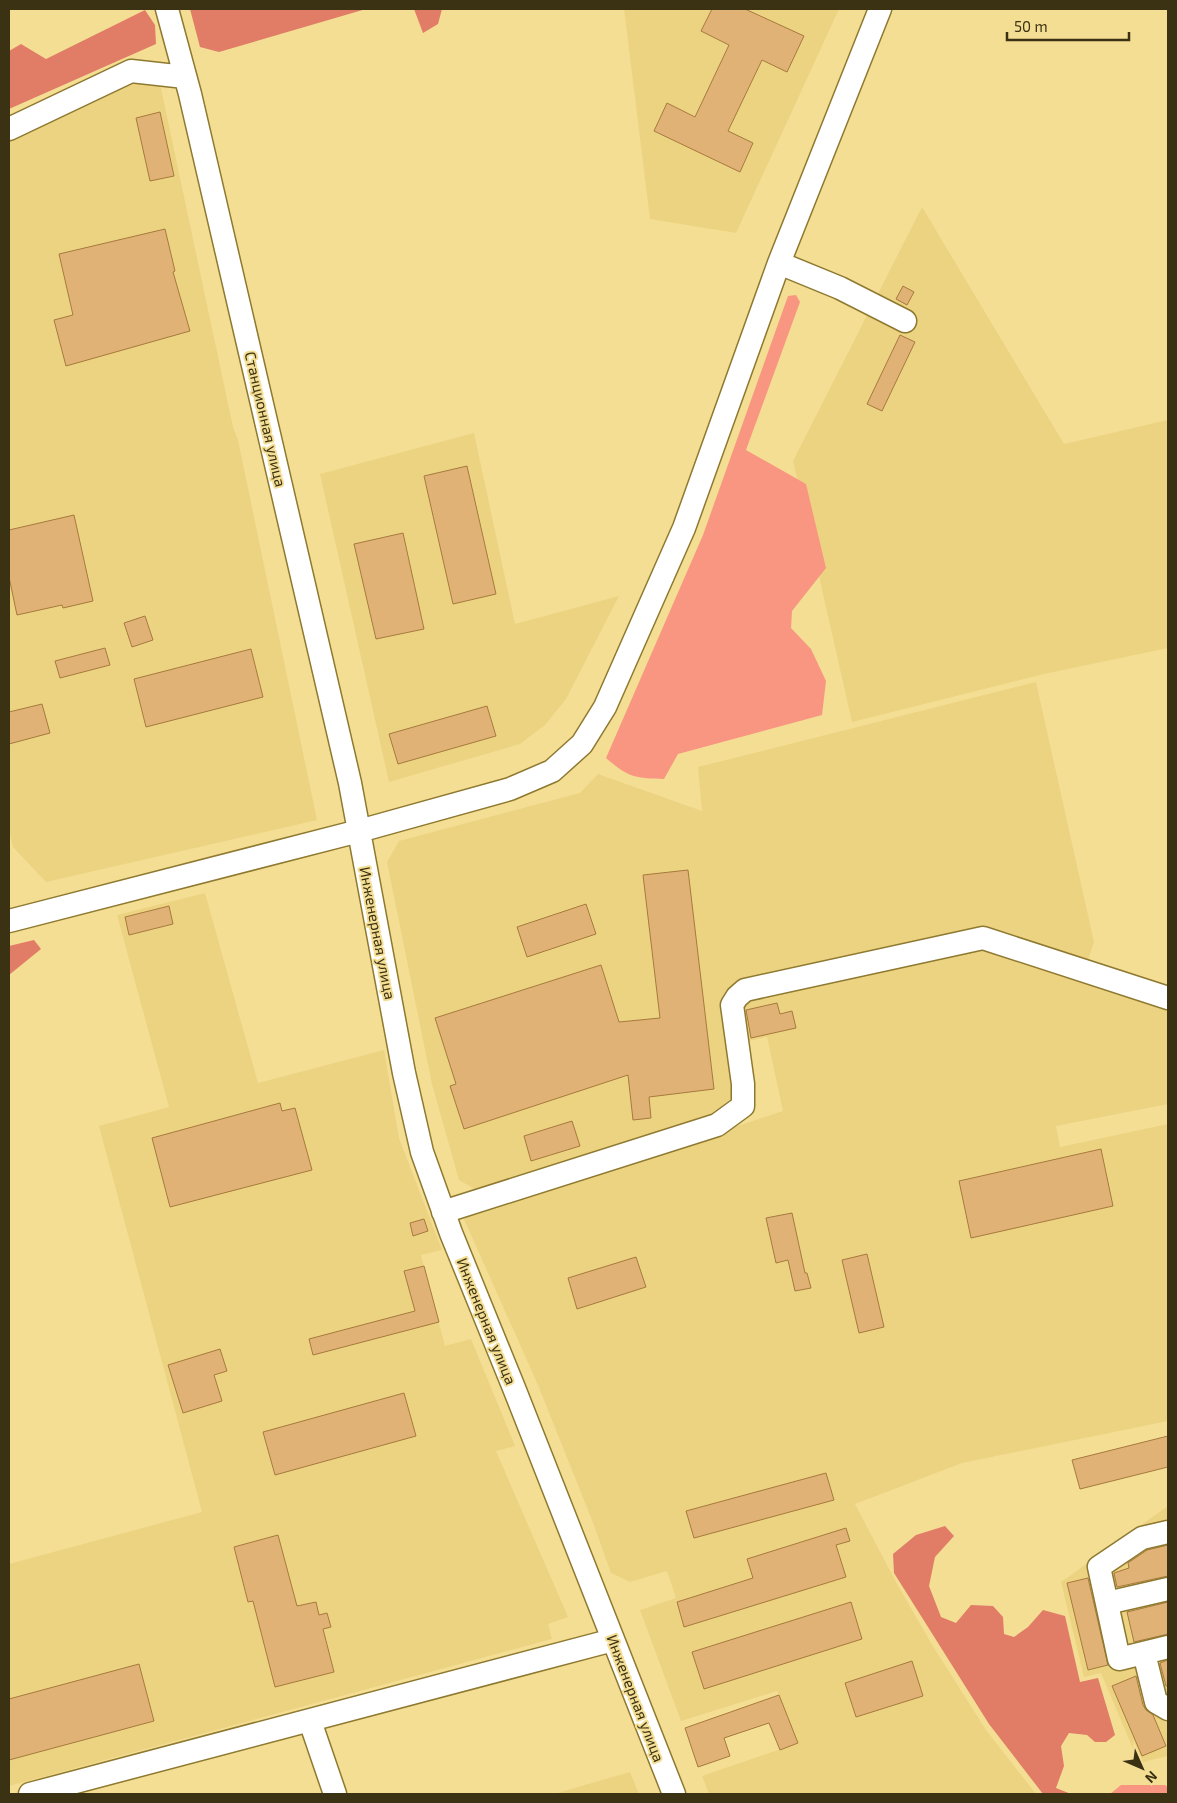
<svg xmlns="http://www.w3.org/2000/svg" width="1177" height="1803" font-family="'Exo 2',sans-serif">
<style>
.built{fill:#ecd381}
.green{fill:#f89681}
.forest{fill:#e17c66}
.building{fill:#e1b275;stroke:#a67a3d}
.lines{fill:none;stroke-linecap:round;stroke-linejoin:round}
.minor-casing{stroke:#8e7930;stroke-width:25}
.minor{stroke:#fff;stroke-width:22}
.labels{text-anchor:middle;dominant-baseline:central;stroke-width:4;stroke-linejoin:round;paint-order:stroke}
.street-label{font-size:15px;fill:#3b3214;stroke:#f4de94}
</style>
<rect width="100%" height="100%" fill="#f4de94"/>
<path class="built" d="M624 9H839L736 233 650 219Z
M134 77 159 79 233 427 238 440 317 820 46 882 13 847 9 829V135Z
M922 207 1064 444 1168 420V648L1044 674 852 722 793 461Z
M474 433 515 624 619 596 566 699 545 725 520 744 389 782 320 474Z
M1036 682 1094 942 1081 981 1168 1010V1104L1056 1126 1060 1147 1168 1124V1421L962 1463 855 1504 896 1582 931 1643 986 1730 1036 1794H709L702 1776 798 1743 777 1691 681 1721 640 1610 676 1598 667 1571 630 1582 611 1573 592 1520 538 1385 463 1217 783 1111 767 1037 729 1045 732 1097 714 1116 476 1190 459 1180 432 1084 387 862 399 841 580 793 598 774 702 811 698 767Z
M205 893 258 1083 384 1050 399 1138 442 1250 421 1255 445 1346 471 1339 515 1446 496 1451 568 1617 548 1624 552 1639 9 1786V1564L202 1512 99 1126 169 1107 117 915Z
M1168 1506V1756L1139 1763 1101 1673 1084 1677 1061 1582Z
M630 1772 639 1794H554Z"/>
<path class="green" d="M796 295 800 302 746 450 806 484 826 568 792 611 791 628 811 649 826 681 822 715 678 754 664 779C635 778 629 778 606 758L703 535 788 296Z
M1121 1785H1165L1168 1787V1794H1110Z"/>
<path class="forest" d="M190 9H366L219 52 200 47Z
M414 9H442L438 24 423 33Z
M145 10 155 25 156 44 9 109V51L21 44 46 59Z
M34 940 41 949 9 975V946Z
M945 1526 954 1536 935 1557 929 1586 941 1617 956 1623 971 1605 993 1606 1003 1617 1004 1634 1014 1637 1028 1627 1043 1610 1065 1616 1080 1682 1098 1678 1115 1735 1106 1742H1095L1087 1735 1069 1733 1061 1746 1064 1766 1056 1788 1071 1794H1043L989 1724 894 1573 893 1554 916 1535Z"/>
<path class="building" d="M712 9H745L804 36 787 72 762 60 728 131 753 143 740 172 654 131 667 103 695 117 729 45 701 31Z
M160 112 174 176 150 181 136 118Z
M165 229 175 271 173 272 190 331 66 366 54 320 73 315 59 254Z
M903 286 914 292 907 305 896 299Z
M900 335 915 342 882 411 867 404Z
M467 466 496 594 453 604 424 476Z
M74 515 93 601 63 608 62 605 17 615 9 577V530Z
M403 533 424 629 376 639 354 544Z
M145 616 153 640 132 647 124 623Z
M105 648 110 665 60 678 55 661Z
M251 649 263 697 146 727 134 679Z
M42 704 50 733 9 744V712Z
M487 706 496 736 398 764 389 734Z
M688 870 714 1089 649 1097 651 1118 633 1120 628 1075 464 1129 450 1086 456 1084 435 1018 601 965 619 1022 660 1018 643 875Z
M586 904 596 934 527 957 517 927Z
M169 906 173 924 129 935 125 917Z
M777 1003 780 1014 792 1011 796 1028 751 1038 746 1010Z
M280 1103 282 1111 295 1108 312 1170 170 1207 152 1138Z
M572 1121 580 1146 531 1161 524 1136Z
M1101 1149 1113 1206 971 1238 959 1181Z
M792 1213 805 1273H807L811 1288 795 1291 788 1260 776 1263 766 1218Z
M424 1219 428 1231 413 1236 410 1223Z
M867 1254 884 1327 859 1333 842 1260Z
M636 1257 646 1287 577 1309 568 1278Z
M424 1266 439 1322 313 1355 309 1339 415 1311 404 1271Z
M220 1349 227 1371 214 1375 222 1401 183 1413 168 1365Z
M404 1393 416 1436 275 1475 263 1432Z
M1168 1436V1467L1080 1489 1072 1460Z
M826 1473 834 1500 694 1538 686 1511Z
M846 1528 850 1541 836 1545 846 1577 684 1627 677 1602 753 1578 747 1559Z
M278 1535 297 1606 316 1602 319 1615 327 1613 331 1627 323 1629 334 1672 275 1687 253 1601 248 1602 234 1547Z
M1168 1545V1576L1117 1587 1114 1573 1129 1568 1128 1563 1147 1550Z
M1088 1578 1108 1665 1088 1670 1067 1583Z
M851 1602 862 1639 704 1689 692 1652Z
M1168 1602V1634L1134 1642 1127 1612Z
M1168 1660V1686H1166L1160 1663Z
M912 1661 923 1696 856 1717 845 1683Z
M139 1664 154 1721 9 1760V1699Z
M1136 1676 1143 1705 1146 1710 1153 1715 1166 1746 1142 1756 1112 1686Z
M779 1695 798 1743 780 1750 769 1723 724 1738 730 1756 698 1767 685 1728Z"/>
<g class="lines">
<g class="minor-casing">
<path id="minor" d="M167 9 190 94 350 783 404 1073 422 1152 451 1233 514 1388 674 1794
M9 129 131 71 185 77
M779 263 840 288 905 321
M9 921 359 831 510 789 552 771 582 744 605 707 684 528 779 263 880 9
M443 1212 717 1125 743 1106V1084L732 1005 737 997 745 990 983 938 1168 998
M1168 1532 1142 1538 1099 1567 1119 1659 1168 1647
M1107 1603 1168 1589
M1144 1653 1156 1702 1168 1709
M310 1721 335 1794
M30 1794 613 1640"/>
</g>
<use href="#minor" class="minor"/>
</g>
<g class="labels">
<g class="street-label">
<text transform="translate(266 419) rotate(77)">Станционная улица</text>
<text transform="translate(378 933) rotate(79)">Инженерная улица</text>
<text transform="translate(487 1321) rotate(68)">Инженерная улица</text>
<text transform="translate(636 1698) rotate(69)">Инженерная улица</text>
</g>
</g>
<rect width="1177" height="1803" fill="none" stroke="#3b3214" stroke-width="20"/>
<g transform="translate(1142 1768) rotate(135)" stroke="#f4de94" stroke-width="4" paint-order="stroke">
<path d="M0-4L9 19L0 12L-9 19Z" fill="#3b3214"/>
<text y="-8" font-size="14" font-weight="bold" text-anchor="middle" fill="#3b3214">N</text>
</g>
<path d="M1007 32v8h122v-8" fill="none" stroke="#3b3214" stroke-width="2.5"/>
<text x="1014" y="32" font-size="15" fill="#3b3214" stroke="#f4de94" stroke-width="4" paint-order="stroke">50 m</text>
</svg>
